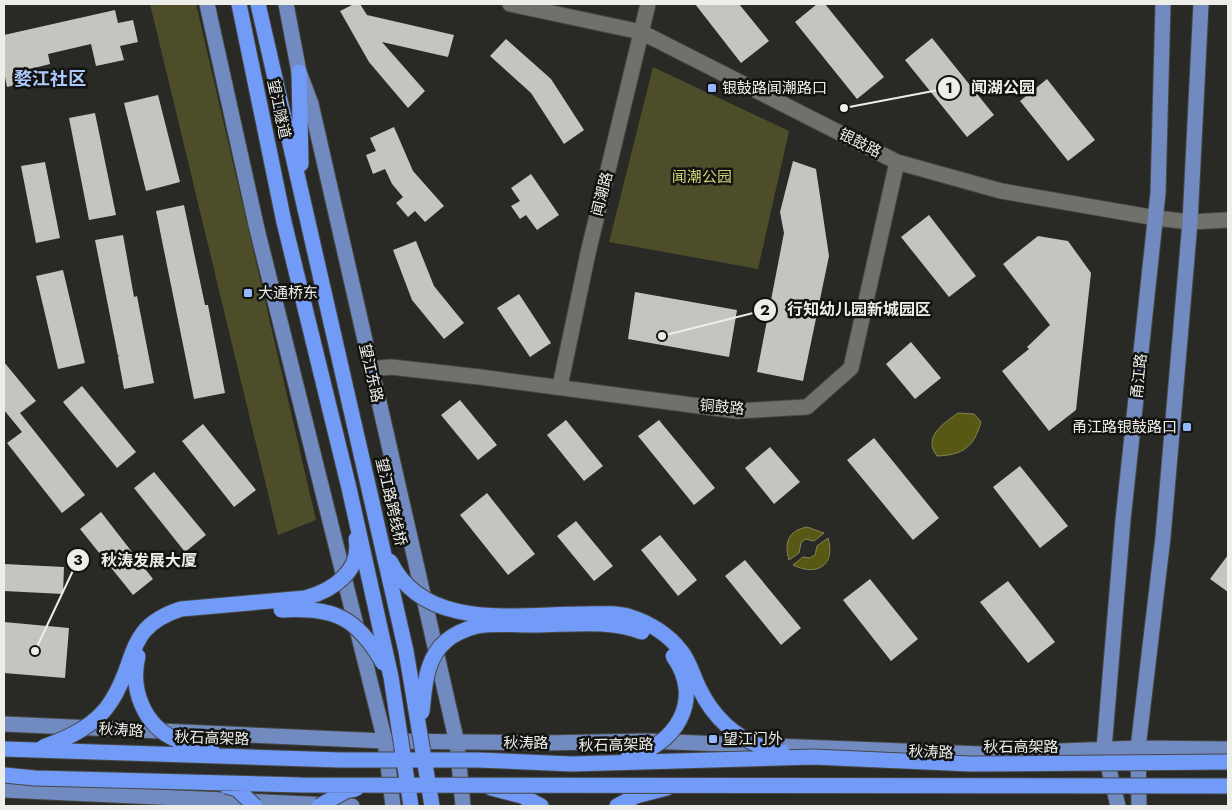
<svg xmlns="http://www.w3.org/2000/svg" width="1232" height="810" font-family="Jost,'Noto Sans SC',sans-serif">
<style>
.green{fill:#4d4e29}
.water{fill:#575813;stroke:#848554}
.building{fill:#c5c5bf}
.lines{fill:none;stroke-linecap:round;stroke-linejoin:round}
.minor-casing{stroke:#474743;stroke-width:17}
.major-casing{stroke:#474743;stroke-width:17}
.highway-casing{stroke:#474743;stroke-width:17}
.minor{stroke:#71716c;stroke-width:15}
.major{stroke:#718abf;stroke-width:15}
.highway{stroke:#719bf6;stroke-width:15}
.highway-bridge-casing{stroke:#474743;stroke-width:17;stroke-linecap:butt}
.highway-bridge{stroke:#719bf6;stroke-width:15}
.poi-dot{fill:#95b7fd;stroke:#121210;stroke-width:2}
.labels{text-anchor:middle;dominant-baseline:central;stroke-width:5;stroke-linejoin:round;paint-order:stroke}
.poi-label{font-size:15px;fill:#ededea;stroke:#121210;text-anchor:start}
.street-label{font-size:15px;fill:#ededea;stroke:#121210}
.park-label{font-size:15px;fill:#d1d376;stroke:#121210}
.quarter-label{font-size:18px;font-weight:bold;fill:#afc9fe;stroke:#121210}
.leader{fill:none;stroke:#ededea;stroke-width:2}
.callout-dot{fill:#ededea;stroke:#121210;stroke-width:2}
.mark-label{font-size:15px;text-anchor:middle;font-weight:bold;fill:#111}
.callout-label{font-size:16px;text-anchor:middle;font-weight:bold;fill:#ededea;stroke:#121210;stroke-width:5;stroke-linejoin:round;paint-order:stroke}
</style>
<rect width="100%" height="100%" fill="#292925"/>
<path class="green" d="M150 4H196L316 520 278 535Z
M653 67 789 131 758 269 609 242Z"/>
<path class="water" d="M958 413 974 414 981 422C974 447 963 455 937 456 922 437 944 423 958 413Z
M807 527 824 533 814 541 805 539 801 543 799 553 789 560C784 542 788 531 807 527Z
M828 538C836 565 817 577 793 565L803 557 810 558 815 555 817 546Z"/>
<path class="building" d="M354 4H360L367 15 454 35 448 57 382 42 425 91 408 108 369 62 340 11Z
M695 4H739L769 41 741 63Z
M817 4H825L884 77 857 99 795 22Z
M115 10 118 23 133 20 138 42 120 46 124 60 96 66 91 44 48 54 50 64 30 69 36 80 7 87 4 72V35Z
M932 38 994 115 967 137 905 60Z
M506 39 551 79 584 130 564 144 531 93 490 56Z
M1047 79 1095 140 1068 161 1020 101Z
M158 95 180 182 146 191 124 103Z
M95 113 116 215 89 220 69 118Z
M394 127 413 171 444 206 425 222 415 211 408 217 396 203 403 197 392 184 385 169 373 174 366 155 376 151 370 138Z
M793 161 816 169 829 256 803 381 757 372 784 233 780 212Z
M45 162 60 238 36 243 21 166Z
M531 174 559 215 537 230 526 215 520 219 511 206 520 201 511 188Z
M184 205 205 305H208L225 393 194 399 156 211Z
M929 215 976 276 949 297 901 237Z
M123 235 134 297 137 296 154 383 124 389 118 357 120 355 118 356 95 240Z
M1038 236 1068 241 1091 273 1076 410 1049 431 1002 371 1029 349 1027 347 1050 325 1003 264Z
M416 241 434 286 464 323 444 339 412 300 393 250Z
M63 270 85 363 58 369 36 276Z
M635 292 737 310 729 357 628 339Z
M519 294 551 343 530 357 497 308Z
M911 342 941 378 915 399 886 364Z
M4 362 36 401 20 413 85 495 62 513 7 443 22 432 4 410Z
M82 386 136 452 117 468 63 402Z
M460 400 497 445 478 460 441 415Z
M566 420 603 466 584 481 547 435Z
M659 420 715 488 694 505 638 436Z
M203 424 256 490 234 507 182 441Z
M874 438 939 518 913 540 847 460Z
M770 447 800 482 774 504 745 468Z
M1020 466 1068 526 1040 548 993 487Z
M154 472 206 535 185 552 134 488Z
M487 493 535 554 508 575 460 515Z
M101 512 153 579 133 595 80 529Z
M576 521 613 566 594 581 557 536Z
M660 535 697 580 678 596 641 550Z
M1228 555V592L1210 579Z
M745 560 801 628 781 645 725 576Z
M4 564 64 567 63 594 4 591Z
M870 579 918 639 891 661 843 600Z
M1008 581 1055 642 1028 663 980 602Z
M4 622 69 628 65 678 4 673Z"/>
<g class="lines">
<g class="minor-casing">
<path id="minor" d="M510 4 641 32 897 162 1001 191 1156 218 1190 222 1228 220
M370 369 391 367 480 377 737 411 807 407 851 368 897 162
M560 386 588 253 648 4"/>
</g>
<g class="major-casing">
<path id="major" d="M207 4 257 229 385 741 393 806
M286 4 299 72 311 104 457 743 463 806
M4 724 385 741 543 743 646 741 981 754 1138 748 1228 749
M4 790 352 806
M1118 806 1104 749 1123 520 1158 193 1163 4
M1139 806 1138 748 1163 537 1190 222 1201 4"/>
</g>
<g class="highway-casing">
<path id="highway" d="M239 4 284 222
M258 4 305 209
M299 72 301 164
M491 788 522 796 541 806
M617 806 636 796 667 788"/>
</g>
<use href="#minor" class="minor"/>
<use href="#major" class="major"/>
<use href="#highway" class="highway"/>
<g class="highway-bridge-casing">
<path id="highway-bridge" d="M305 209 406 651 432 806
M284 222 349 488 391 677 411 806
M390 561C424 632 518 614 582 614 598 614 616 612 631 617 650 623 669 635 681 651 690 662 693 676 699 688 716 723 744 745 782 752
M281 610C334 607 357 617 383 663
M138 656C130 688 143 726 177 740 189 744 201 745 213 752
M422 712C425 686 425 659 446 641 455 633 466 629 477 626 496 623 516 625 535 625 569 625 609 619 642 632
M43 747C69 738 97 725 112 700 138 659 125 627 181 609L305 598C332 591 362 571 356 539
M4 749 341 760H478L572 764 813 757 971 764 1228 762
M628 757C675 746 705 700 673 656
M4 775 35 778 301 785 1228 786
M226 786 237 789 255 806
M319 806 346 791 356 789"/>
</g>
<use href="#highway-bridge" class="highway-bridge"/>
</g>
<g class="poi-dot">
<rect x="707" y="83" width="10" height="10" rx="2.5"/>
<rect x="243" y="288" width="10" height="10" rx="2.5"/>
<rect x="1182" y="422" width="10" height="10" rx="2.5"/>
<rect x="708" y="734" width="10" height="10" rx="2.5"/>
</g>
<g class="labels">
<g class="poi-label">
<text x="722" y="88">银鼓路闻潮路口</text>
<text x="258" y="293">大通桥东</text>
<text x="1177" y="427" text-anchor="end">甬江路银鼓路口</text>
<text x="723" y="739">望江门外</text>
</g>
<g class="street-label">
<text transform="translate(279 109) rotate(78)">望江隧道</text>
<text transform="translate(860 143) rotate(27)">银鼓路</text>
<text transform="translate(602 194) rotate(-76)">闻潮路</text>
<text transform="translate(371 373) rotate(77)">望江东路</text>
<text transform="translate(1139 376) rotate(-84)">甬江路</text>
<text transform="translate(722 407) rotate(5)">铜鼓路</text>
<text transform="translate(391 502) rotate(77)">望江路跨线桥</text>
<text transform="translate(121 730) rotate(3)">秋涛路</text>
<text transform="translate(212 738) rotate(2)">秋石高架路</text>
<text x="526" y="743">秋涛路</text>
<text transform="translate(616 745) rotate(-1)">秋石高架路</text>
<text x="1021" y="747">秋石高架路</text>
<text transform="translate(931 752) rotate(2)">秋涛路</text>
</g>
<g class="park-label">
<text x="702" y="177">闻潮公园</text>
</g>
<g class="quarter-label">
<text x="50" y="79">婺江社区</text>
</g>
</g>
<path class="leader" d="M844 108L949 88M662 336L765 310M35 651L78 560"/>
<g class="callout-dot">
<circle cx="844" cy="108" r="5"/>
<circle cx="662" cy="336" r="5"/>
<circle cx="35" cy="651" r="5"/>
<circle cx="949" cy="88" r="12"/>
<circle cx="765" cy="310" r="12"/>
<circle cx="78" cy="560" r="12"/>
</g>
<g class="mark-label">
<text x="949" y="93">1</text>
<text x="765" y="315">2</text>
<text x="78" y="565">3</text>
</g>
<g class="callout-label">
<text x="1003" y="93">闻湖公园</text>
<text x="859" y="315">行知幼儿园新城园区</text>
<text x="149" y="566">秋涛发展大厦</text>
</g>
<rect width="1232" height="810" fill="none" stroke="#ededea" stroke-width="10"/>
</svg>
